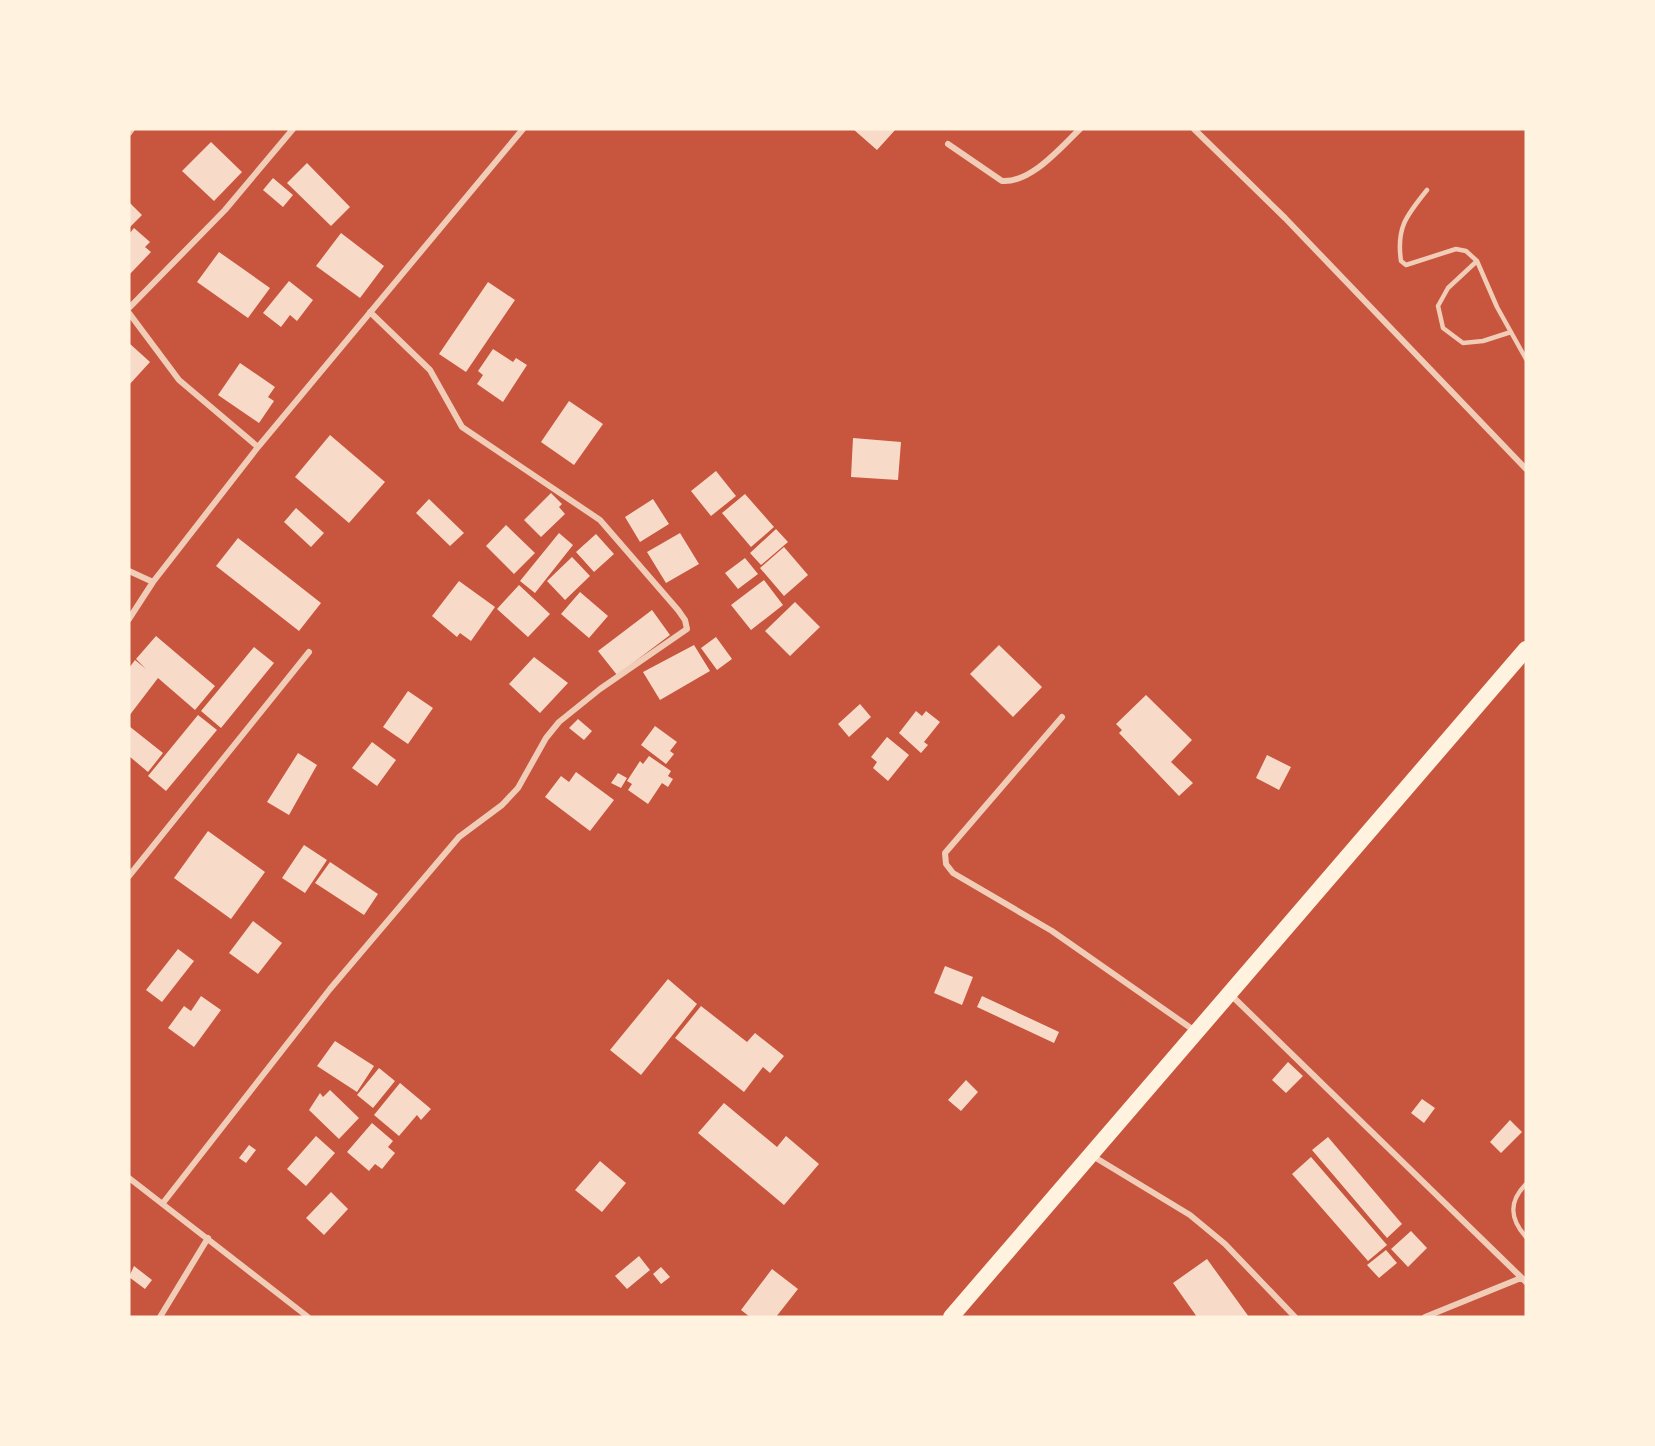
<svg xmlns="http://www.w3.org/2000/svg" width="1655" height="1446" font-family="'DM Sans',sans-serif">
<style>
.building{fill:#f7dbc8}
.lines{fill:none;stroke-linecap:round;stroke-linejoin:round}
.service{stroke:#f1ccb7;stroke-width:4.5}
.minor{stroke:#f1ccb7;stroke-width:6}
.trunk{stroke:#fff3e0;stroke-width:16}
</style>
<rect width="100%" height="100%" fill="#c8553d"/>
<path class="building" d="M853 129H896L877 150Z
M211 142 242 172 214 201 182 171Z
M307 163 350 207 331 226 287 183Z
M273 178 293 195 283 207 263 190Z
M129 202 142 215 129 228Z
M134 228 150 242 145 247 151 252 130 274 129 234Z
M341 233 384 266 360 298 316 266Z
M219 252 270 288 248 318 197 282Z
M289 281 313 300 297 321 290 315 281 327 263 313Z
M488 282 515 300 466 372 439 354Z
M129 343 150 362 129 385Z
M493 349 513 362 516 358 527 365 503 402 477 384 483 375 478 371Z
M240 363 275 387 268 397 274 401 259 423 218 395Z
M569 401 603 424 574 465 541 442Z
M330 435 385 482 349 523 295 477Z
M853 438 901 442 898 480 851 477Z
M716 471 736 496 711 516 691 491Z
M551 493 562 504 559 507 565 514 541 537 524 520Z
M745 494 774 527 751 547 722 513Z
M429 499 464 533 450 546 416 513Z
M653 499 669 524 640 542 625 517Z
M296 508 324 533 311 547 284 522Z
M506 525 535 553 514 574 486 546Z
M776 529 788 542 761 565 750 553Z
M559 533 573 545 535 593 520 581Z
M680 533 699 564 666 583 647 552Z
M596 534 614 554 594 572 576 552Z
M238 538 321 603 299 631 216 566Z
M784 547 808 575 784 596 760 568Z
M572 557 590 576 565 600 547 581Z
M745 558 758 574 738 589 725 573Z
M764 580 783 605 751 630 731 605Z
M459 581 495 607 471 641 460 633 457 637 432 616Z
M519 585 550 614 528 637 497 609Z
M580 592 608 616 589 638 561 614Z
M795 602 820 627 790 656 765 631Z
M652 610 670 635 617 675 598 651Z
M156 636 215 686 195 710 158 678 129 716V668L135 660 146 669 136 659Z
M716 637 732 659 717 670 701 648Z
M694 645 710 671 660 700 643 672Z
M999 645 1042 687 1013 717 970 674Z
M254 647 274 663 221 728 201 711Z
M534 657 568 683 540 713 509 684Z
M408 691 433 708 408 744 383 727Z
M1146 695 1192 740 1171 762 1193 783 1179 796 1119 733 1122 730 1116 724Z
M860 704 871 717 849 737 838 724Z
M916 711 922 716 926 711 940 722 924 742 928 745 921 753 899 733Z
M198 715 217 730 166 791 148 776Z
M578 719 592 731 584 740 569 728Z
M129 726 163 753 148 772 129 756Z
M655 726 677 742 670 751 674 754 666 764 641 745Z
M887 737 909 755 888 781 873 768 877 762 871 757Z
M372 742 396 760 377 786 352 768Z
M298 753 317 765 289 815 267 802Z
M1267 755 1291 767 1279 790 1256 778Z
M649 756 671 771 668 776 673 779 668 787 662 783 648 804 628 790 632 784 627 781 640 761 643 764Z
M576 772 614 800 590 831 545 797 561 776 569 782Z
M618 773 627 778 621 788 611 783Z
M208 831 265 872 231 919 174 878Z
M304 845 327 860 305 893 282 878Z
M330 862 378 894 364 915 315 883Z
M253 921 282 943 258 974 229 953Z
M178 949 194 961 162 1002 146 990Z
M945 966 973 977 962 1005 934 993Z
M668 979 697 1004 641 1075 610 1050Z
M201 996 221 1010 194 1047 168 1028 184 1006 191 1011Z
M982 996 1059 1032 1054 1043 977 1007Z
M701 1006 747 1042 755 1033 784 1056 770 1073 763 1067 744 1092 675 1038Z
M335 1041 374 1066 357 1092 317 1066Z
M1288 1062 1303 1076 1286 1093 1272 1080Z
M379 1068 395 1081 373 1108 357 1095Z
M966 1080 978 1092 961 1111 948 1100Z
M400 1083 431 1109 421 1120 417 1115 399 1136 374 1115Z
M330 1090 359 1118 339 1139 309 1110 320 1093 323 1097Z
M1422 1099 1435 1108 1424 1123 1411 1113Z
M724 1103 777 1147 786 1136 819 1164 784 1205 698 1133Z
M1510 1120 1522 1132 1501 1153 1490 1142Z
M372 1123 393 1141 388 1147 395 1153 382 1169 375 1164 369 1171 347 1152Z
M316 1136 335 1153 306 1186 287 1169Z
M1328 1137 1402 1224 1387 1238 1312 1150Z
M249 1145 256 1150 246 1163 239 1158Z
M1311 1157 1387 1245 1368 1261 1292 1174Z
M600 1161 626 1183 602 1212 575 1190Z
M331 1192 348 1209 324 1235 306 1218Z
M1411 1231 1427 1248 1408 1267 1391 1249Z
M1386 1250 1397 1263 1379 1278 1367 1265Z
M639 1256 650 1270 627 1289 615 1276Z
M1207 1259 1249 1317H1197L1173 1283Z
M134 1266 152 1280 145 1289 129 1277Z
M661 1267 670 1277 661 1284 653 1274Z
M772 1269 798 1289 776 1317H750L741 1310Z"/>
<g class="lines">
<path class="service" d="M1427 190C1407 215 1396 227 1401 261L1406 265 1456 249 1466 251 1477 261 1497 307 1526 359
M1477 261 1448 288 1438 306 1443 328 1463 343 1483 341 1511 332
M1526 1184C1508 1202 1510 1219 1526 1237"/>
<path class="minor" d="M1194 129 1285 218 1526 469
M129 133 132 129
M948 144 1002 181C1031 183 1060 148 1080 129
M129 308 225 210 293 129
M129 313 179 380 258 447
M129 571 153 582
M129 619 153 582 258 447 523 129
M1062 717 945 853 946 864 953 873 1052 931 1195 1031
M129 876 309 652
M1231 995 1526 1282
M1091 1155 1190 1215 1225 1244 1295 1317
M129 1178 308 1317
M163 1203 330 989 459 837 502 805 518 788 546 738 559 722 600 689 687 629 685 620 678 610 600 520 462 427 430 370 370 312
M160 1317 208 1238
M1425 1317 1521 1278"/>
<path class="trunk" d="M951 1317 1526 649"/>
</g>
<rect width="1655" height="1446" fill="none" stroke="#fff3e0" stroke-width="261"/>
</svg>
